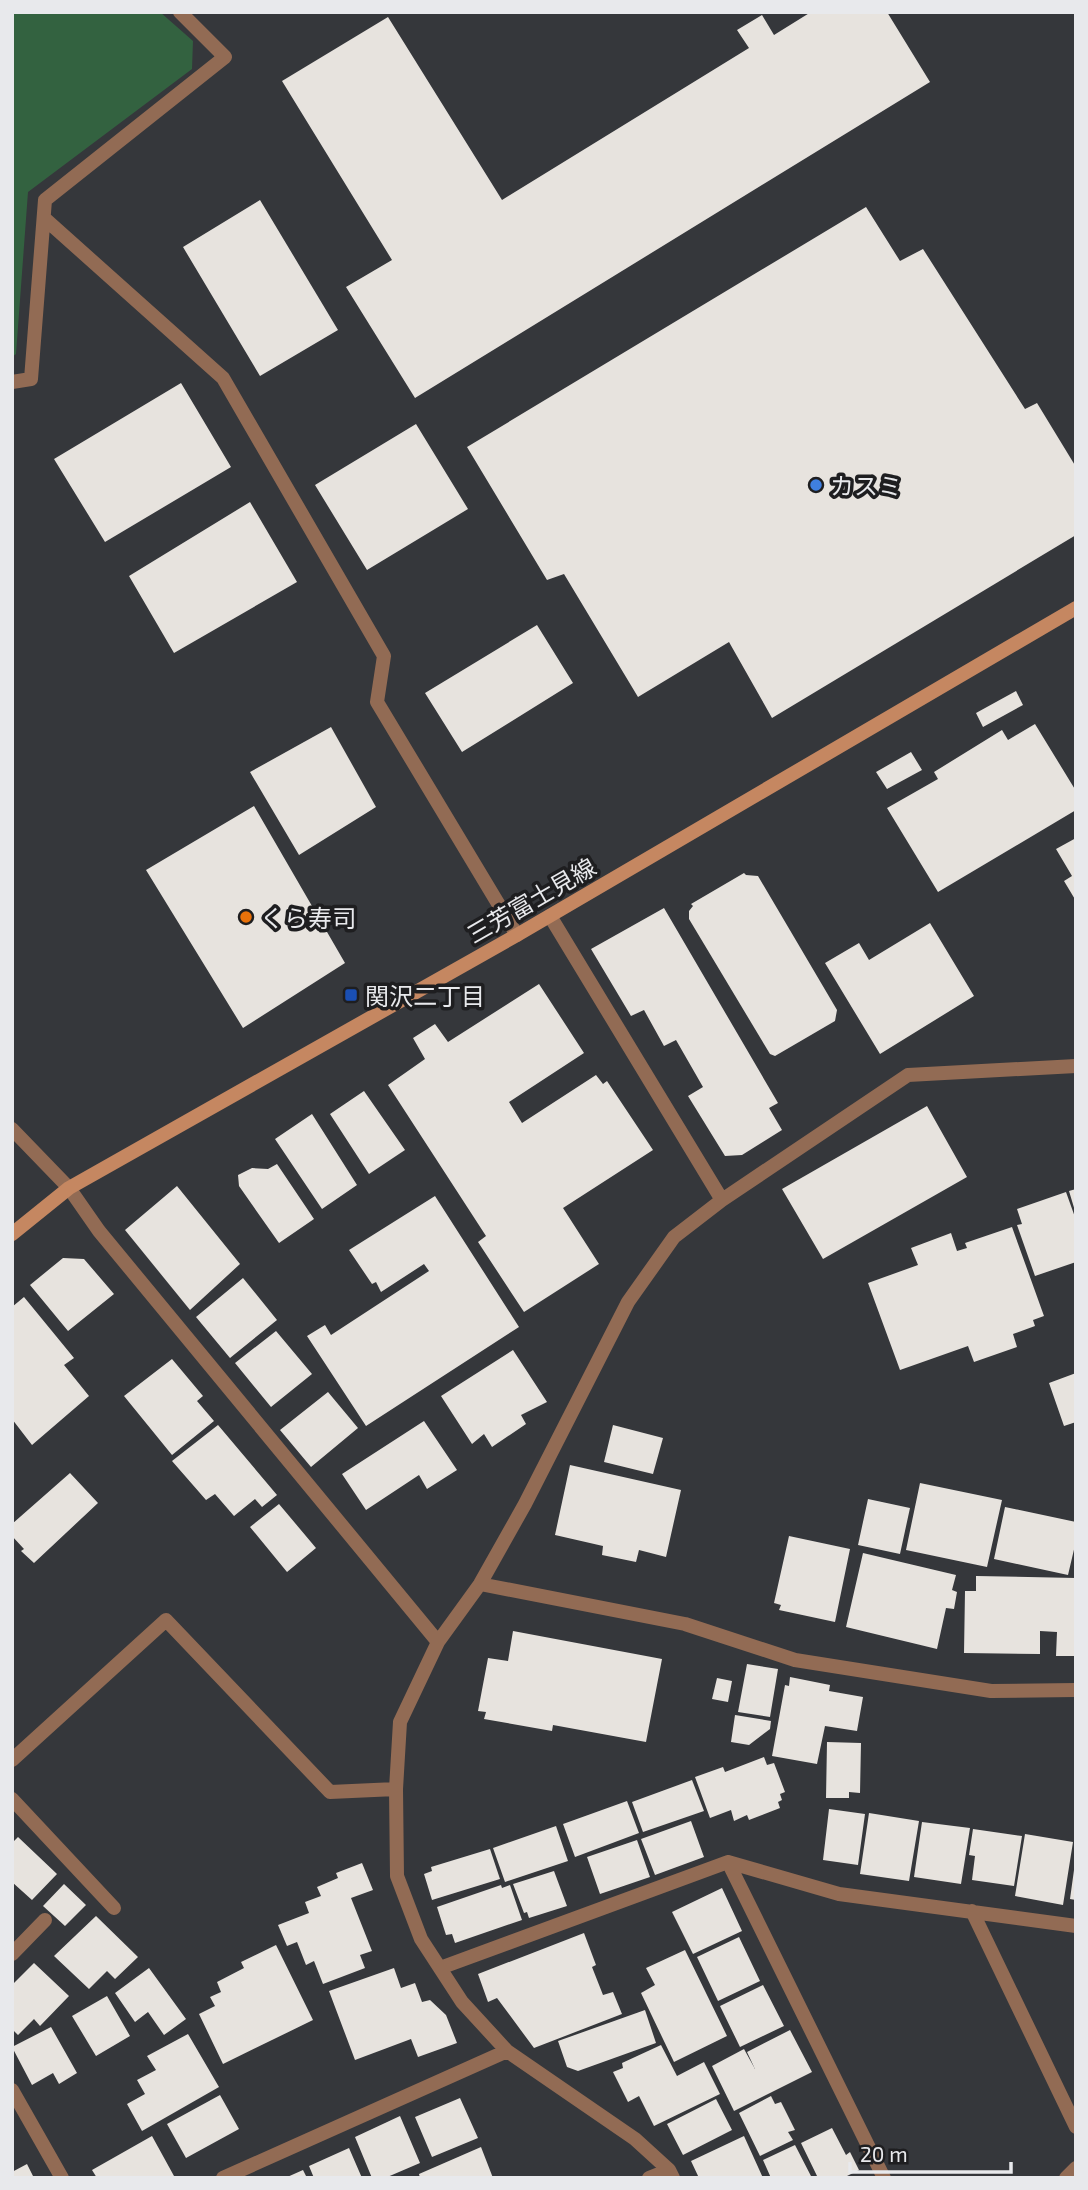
<svg xmlns="http://www.w3.org/2000/svg" width="1088" height="2190" font-family="'Exo 2','Noto Sans JP',sans-serif">
<style>
.green{fill:#336240}
.building{fill:#e7e3de}
.lines{fill:none;stroke-linecap:round;stroke-linejoin:round}
.lane{stroke:#926b54;stroke-width:14}
.street{stroke:#926b54;stroke-width:14}
.secondary{stroke:#c58761;stroke-width:14}
.shop-dot{fill:#3f7fe0;stroke:#1e1e20;stroke-width:2.5}
.food-dot{fill:#e8710a;stroke:#1e1e20;stroke-width:2.5}
.transit-dot{fill:#1a4fb4;stroke:#1e1e20;stroke-width:2.5}
.labels{text-anchor:middle;dominant-baseline:central;stroke-width:7;stroke-linejoin:round;paint-order:stroke}
.poi-label{font-size:24px;fill:#e8e9ec;stroke:#1e1e20;text-anchor:start}
.street-label{font-size:24px;fill:#e8e9ec;stroke:#1e1e20}
</style>
<rect width="100%" height="100%" fill="#35373b"/>
<path class="green" d="M12 12H160L193 41 192 69 28 192 16 354 12 357Z"/>
<path class="building" d="M811 12H887L930 82 415 398 346 287 392 260 282 81 388 17 502 200 749 48 737 30 762 15 774 35Z
M260 200 338 330 260 376 183 247Z
M866 207 900 261 923 249 1025 409 1037 403 1076 467V535L772 718 729 642 638 697 564 574 547 580 467 447Z
M181 383 231 467 105 542 54 459Z
M416 424 468 509 367 570 315 485Z
M250 502 297 582 174 653 129 576Z
M537 625 573 683 462 752 425 693Z
M1016 691 1023 705 983 727 976 713Z
M1035 724 1076 791V810L938 892 887 808 938 779 934 772 1002 730 1008 740Z
M331 727 376 807 299 855 250 772Z
M911 752 922 770 887 789 876 772Z
M254 806 345 963 243 1028 146 870Z
M1076 838V901L1064 881 1072 876 1056 849Z
M744 873 746 875 758 876 837 1010 835 1021 775 1056 770 1054 689 919V911L693 906 691 904Z
M664 908 778 1103 769 1108 782 1130 742 1155 725 1156 688 1096 703 1087 676 1040 664 1046 644 1010 631 1016 591 949Z
M930 923 974 996 880 1054 825 963 859 943 869 960Z
M539 984 584 1053 509 1102 522 1123 596 1075 603 1084 607 1081 653 1150 563 1208 599 1264 524 1312 478 1242 486 1236 388 1085 425 1059 413 1038 435 1024 448 1042Z
M364 1091 405 1150 369 1174 330 1114Z
M927 1106 967 1177 823 1259 782 1189Z
M312 1114 357 1185 322 1209 275 1139Z
M277 1164 314 1219 279 1243 239 1186 238 1175 252 1168 268 1169Z
M177 1186 240 1264 190 1310 125 1230Z
M1076 1189V1210L1075 1211 1069 1191Z
M1066 1192 1076 1220V1262L1035 1276 1017 1225 1022 1224 1017 1209Z
M435 1196 519 1327 366 1426 307 1336 325 1325 331 1335 429 1271 424 1264 381 1292 376 1282 372 1284 349 1250Z
M1012 1227 1044 1316 1033 1320 1035 1326 1013 1334 1017 1347 974 1362 968 1346 900 1370 868 1283 918 1265 911 1248 951 1233 957 1251 967 1248 965 1243Z
M63 1258 84 1259 114 1294 68 1331 30 1285Z
M243 1278 277 1320 230 1358 196 1317Z
M24 1297 74 1358 64 1365 89 1396 32 1445 12 1419V1307Z
M276 1331 312 1374 271 1407 235 1363Z
M513 1350 547 1402 521 1415 526 1424 492 1447 484 1434 472 1444 441 1396Z
M172 1359 203 1396 197 1401 214 1421 172 1455 124 1396Z
M1076 1373V1422L1064 1426 1049 1383Z
M328 1392 358 1428 311 1467 280 1430Z
M424 1421 457 1470 427 1489 419 1475 366 1510 342 1474Z
M218 1425 277 1495 262 1507 255 1499 234 1516 215 1494 206 1500 172 1461Z
M613 1425 663 1438 653 1474 604 1462Z
M570 1465 681 1490 666 1557 639 1550 636 1562 602 1555 603 1546 555 1535Z
M70 1473 98 1503 34 1563 21 1551 24 1549 12 1536V1524Z
M920 1483 1002 1500 987 1567 906 1550Z
M868 1499 910 1508 900 1554 858 1545Z
M279 1504 316 1548 287 1572 250 1527Z
M1005 1507 1076 1522V1541L1068 1575 994 1559Z
M789 1536 850 1549 835 1622 779 1610 781 1605 774 1603Z
M863 1553 956 1575 952 1590 957 1592 954 1609 946 1608 937 1649 846 1627Z
M976 1576 1076 1578V1656H1056L1057 1632 1040 1631V1654L964 1653 965 1591H976Z
M513 1631 662 1659 646 1742 553 1725 552 1731 484 1719 486 1712 478 1711 488 1658 508 1661Z
M747 1664 778 1669 770 1717 738 1712Z
M790 1677 830 1685 829 1691 863 1697 857 1731 825 1726 817 1764 772 1756 785 1685 789 1686Z
M717 1678 732 1681 728 1702 712 1699Z
M735 1715 771 1721 770 1729 749 1745 731 1742Z
M827 1742 861 1743 860 1793 849 1792V1798H826Z
M764 1757 767 1765 774 1763 785 1792 780 1794 782 1800 778 1802 780 1808 749 1820 747 1815 734 1821 731 1810 710 1818 695 1777 723 1767 725 1772Z
M692 1780 704 1811 643 1832 632 1802Z
M627 1801 639 1833 575 1857 563 1824Z
M829 1809 865 1814 858 1865 823 1860Z
M869 1813 919 1821 909 1881 860 1874Z
M691 1821 704 1857 655 1875 641 1839Z
M922 1822 970 1828 961 1884 914 1877Z
M556 1826 568 1861 505 1882 493 1848Z
M973 1829 1022 1836 1014 1886 972 1880 975 1856 969 1855Z
M1025 1834 1073 1842 1063 1905 1015 1896Z
M18 1837 57 1874 32 1900 12 1882V1843Z
M637 1840 650 1877 600 1894 587 1857Z
M490 1849 500 1879 432 1900 424 1874 432 1871 431 1867Z
M362 1863 373 1890 351 1898 372 1951 360 1955 365 1968 323 1984 314 1961 306 1965 297 1942 287 1946 278 1925 309 1913 305 1902 321 1896 317 1887 338 1878 336 1873Z
M1074 1870H1076V1900L1070 1899Z
M554 1871 567 1906 529 1918 527 1912 524 1913 513 1884Z
M64 1884 86 1905 65 1926 43 1906Z
M501 1885 502 1888 510 1885 522 1920 455 1943 452 1934 446 1935 437 1907Z
M722 1888 742 1931 693 1954 672 1912Z
M96 1916 138 1957 115 1979 107 1971 89 1989 54 1956Z
M584 1933 596 1965 592 1967 603 1995 613 1992 622 2014 534 2048 497 1998 488 2002 478 1974Z
M739 1937 760 1981 718 2001 697 1957Z
M276 1945 313 2020 223 2064 199 2014 215 2006 210 1997 221 1992 217 1982 244 1968 241 1962Z
M685 1950 727 2036 674 2062 641 1993 655 1985 646 1968Z
M34 1963 69 1996 40 2026 34 2019 18 2035 12 2029V1985Z
M149 1968 186 2019 164 2035 148 2012 135 2022 115 1993Z
M394 1968 401 1988 415 1983 422 2002 430 2000 446 2015 457 2043 418 2057 411 2039 355 2060 329 1991Z
M763 1985 784 2026 740 2047 720 2006Z
M107 1996 130 2036 96 2056 72 2016Z
M645 2010 656 2043 578 2071 567 2067 558 2041Z
M51 2027 77 2073 59 2084 53 2073 32 2085 12 2047Z
M790 2030 812 2072 734 2111 712 2066 744 2049 755 2069 747 2052Z
M188 2034 219 2087 142 2131 127 2104 145 2094 137 2080 156 2070 147 2056Z
M661 2045 677 2076 704 2062 720 2094 654 2126 639 2096 628 2102 613 2072 623 2068 622 2063Z
M220 2095 239 2129 186 2158 167 2124Z
M771 2096 775 2104 781 2102 795 2130 788 2132 793 2140 760 2156 739 2113Z
M460 2098 478 2138 432 2157 415 2117Z
M716 2099 732 2130 683 2155 667 2124Z
M400 2116 420 2163 385 2178H372L355 2137Z
M832 2128 846 2155 850 2152 859 2170 843 2178H818L801 2143Z
M152 2136 174 2176 97 2178 92 2170Z
M744 2136 763 2178H699L691 2161Z
M795 2145 812 2178H771L763 2160Z
M481 2147 493 2178H420L419 2174Z
M349 2148 362 2178H314L309 2166Z
M27 2164 34 2178H12V2172Z
M303 2170 307 2178H285Z"/>
<g class="lines">
<path class="lane" d="M12 1954 45 1920
M12 2090 62 2178"/>
<path class="street" d="M44 218 223 378 384 656 377 702 517 935
M12 382 31 379 45 200 225 57 180 12
M550 916 722 1200
M12 1129 69 1188 99 1231 438 1642
M480 1584 685 1624 795 1660 991 1691 1076 1690
M12 1760 166 1620 330 1792 396 1789
M12 1799 114 1908
M728 1862 884 2178
M972 1911 1076 2127
M440 1968 728 1862 839 1894 1076 1926
M223 2178 507 2051
M649 2178 669 2170
M673 2178 669 2170 635 2139 507 2051 462 2002 421 1939 397 1876 396 1789 400 1722 438 1642 480 1584 525 1504 628 1302 674 1237 722 1200 908 1075 1076 1066
M1066 2178 1076 2168"/>
<path class="secondary" d="M12 1234 69 1188 517 935 1076 608"/>
</g>
<circle class="shop-dot" cx="816" cy="485" r="7"/>
<circle class="food-dot" cx="246" cy="917" r="7"/>
<rect class="transit-dot" x="344" y="988" width="14" height="14" rx="3.5"/>
<g class="labels">
<g class="poi-label">
<text x="830" y="485">カスミ</text>
<text x="260" y="917">くら寿司</text>
<text x="365" y="995">関沢二丁目</text>
</g>
<g class="street-label">
<text transform="translate(531 900) rotate(-30)">三芳富士見線</text>
</g>
</g>
<rect width="1088" height="2190" fill="none" stroke="#e8e9ec" stroke-width="28"/>
<path d="M850 2162v10h161v-10" fill="none" stroke="#e8e9ec" stroke-width="3.5"/>
<text x="860" y="2162" font-size="21" fill="#e8e9ec" stroke="#1e1e20" stroke-width="5" paint-order="stroke">20 m</text>
</svg>
